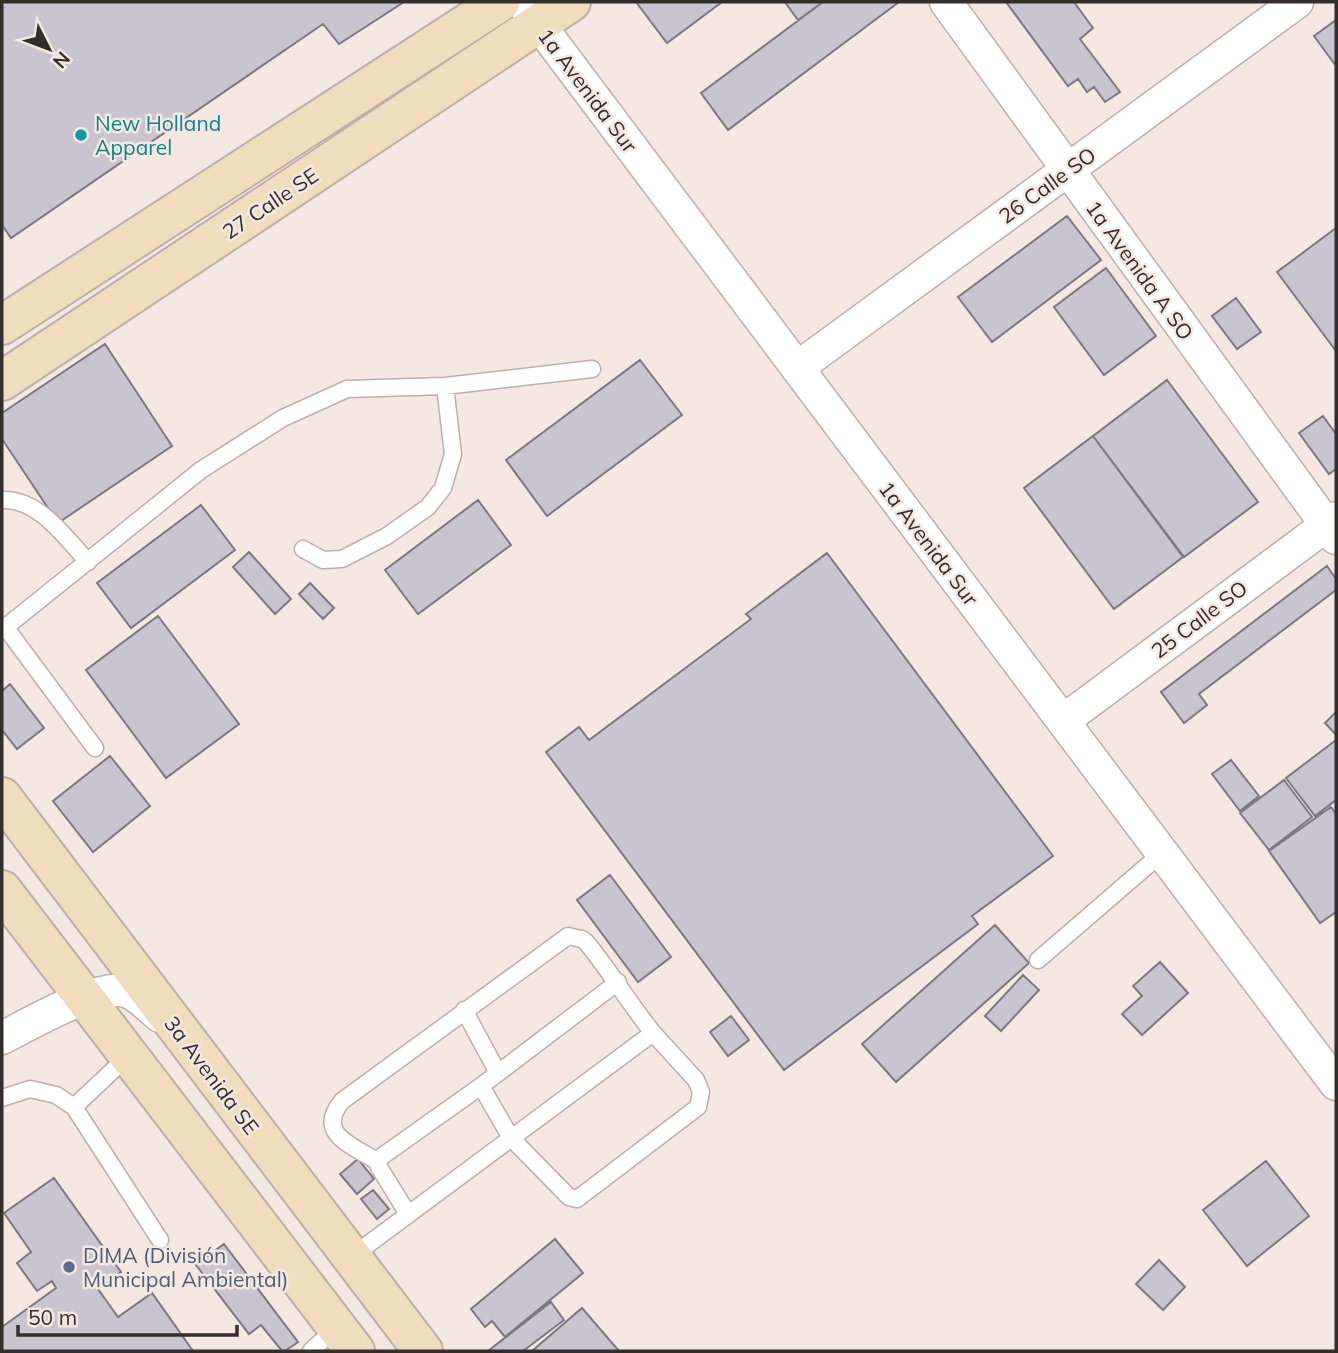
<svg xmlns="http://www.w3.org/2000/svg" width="1338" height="1353" font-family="Mulish,sans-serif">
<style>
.building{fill:#cac4d0;stroke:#7d7883;stroke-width:2}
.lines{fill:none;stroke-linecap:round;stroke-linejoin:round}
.lane-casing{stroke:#bdafaa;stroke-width:19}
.street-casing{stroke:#bdafaa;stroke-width:35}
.secondary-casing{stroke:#bdafaa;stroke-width:42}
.lane{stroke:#fff;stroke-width:16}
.street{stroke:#fff;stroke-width:32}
.secondary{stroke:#f0ddbe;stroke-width:38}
.culture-dot{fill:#0f9aa8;stroke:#f5e7e1;stroke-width:2.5}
.service-dot{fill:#5c6f8a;stroke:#f5e7e1;stroke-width:2.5}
.labels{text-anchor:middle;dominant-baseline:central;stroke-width:5;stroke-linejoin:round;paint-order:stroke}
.street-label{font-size:21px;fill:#332e2c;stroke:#f5e7e1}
.culture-label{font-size:21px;fill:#0d838f;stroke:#f5e7e1;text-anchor:start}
.service-label{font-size:21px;fill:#4e5e75;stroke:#f5e7e1;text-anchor:start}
</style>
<rect width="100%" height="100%" fill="#f5e7e1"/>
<path class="building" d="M2 2H404L339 44 323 24 11 238 2 225Z
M636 2H722L667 43Z
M785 2H823L798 20Z
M823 2H899L728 130 701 93Z
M1006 2H1074L1093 28 1080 39 1120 92 1105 102 1094 87 1087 92 1078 79 1068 86Z
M1336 20V66L1314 36Z
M1067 216 1101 260 992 342 958 297Z
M1336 228V351L1277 272Z
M1106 268 1156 336 1104 375 1054 307Z
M1236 298 1261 332 1237 349 1212 316Z
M105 344 172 446 58 523 2 439V413Z
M640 360 682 415 547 516 506 460Z
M1167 380 1258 502 1184 557 1093 436Z
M1323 416 1336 434V469L1329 474 1299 433Z
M1093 436 1183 557 1114 609 1024 488Z
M478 500 511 545 418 614 385 570Z
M201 505 235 550 131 628 97 583Z
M249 552 291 599 275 614 233 567Z
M827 553 1053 856 972 916 978 924 784 1070 546 752 579 727 589 740 751 619 746 614Z
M1327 566 1336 579V590L1199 694 1207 705 1184 723 1161 692Z
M310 583 334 608 323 619 299 594Z
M158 616 239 724 166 778 86 670Z
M10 684 44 728 17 749 2 730V691Z
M1336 712V735L1325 723Z
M1336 740V800L1315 816 1286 778Z
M110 756 150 806 93 852 53 801Z
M1231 760 1259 796 1240 811 1212 774Z
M1284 780 1312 817 1269 850 1240 813Z
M1331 807 1336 814V912L1320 923 1269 851Z
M610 875 671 957 638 982 577 900Z
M995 925 1029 963 896 1082 862 1044Z
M1160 962 1188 993 1142 1035 1122 1014 1142 996 1133 986Z
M1023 975 1039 990 1001 1031 985 1016Z
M731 1016 749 1040 728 1056 710 1032Z
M358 1159 374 1179 357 1194 340 1174Z
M1266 1161 1309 1216 1247 1266 1203 1210Z
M54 1178 121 1272 98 1289 118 1317 152 1293 193 1351H2V1327L56 1288 52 1281 37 1291 17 1263 31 1252 4 1213Z
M373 1190 389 1209 377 1219 361 1199Z
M555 1239 583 1273 505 1337 492 1321 485 1327 471 1309Z
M224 1244 298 1342 285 1351H282L261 1325 249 1334 196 1265Z
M1159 1260 1185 1287 1163 1310 1136 1284Z
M551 1302 564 1320 523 1351H488Z
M582 1308 619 1351H532Z"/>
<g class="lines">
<g class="lane-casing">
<path id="lane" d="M2 500C38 498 65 537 88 562
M303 549 323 560 342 559 387 536 428 507 443 488 453 454 445 386
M6 628 95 748
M2 630 201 470 283 418 347 389 445 386 592 369
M1038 960 1162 853
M464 1010 498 1073
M481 1086 511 1138 569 1197 577 1199 698 1107 701 1092 696 1080 653 1033
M2 1098 30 1089 56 1095 74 1107 160 1240
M74 1107 128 1056
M408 1214 379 1167 378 1162 381 1157 481 1086 618 982
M351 1257 653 1033C630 1004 611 973 587 943L582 939 568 936 342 1101C314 1135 355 1146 378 1162
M311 1351 337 1327"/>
</g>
<g class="street-casing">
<path id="street" d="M522 2 1336 1084
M946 2 1336 538
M797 368 1297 2
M1063 721 1336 518
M2 1038C28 1025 102 981 129 992 140 997 151 1009 160 1016"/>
</g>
<g class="secondary-casing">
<path id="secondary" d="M2 325 500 2
M2 381 571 2
M2 797 423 1351
M2 890 355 1351"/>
</g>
<use href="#lane" class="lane"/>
<use href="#street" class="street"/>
<use href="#secondary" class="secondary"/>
</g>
<circle class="culture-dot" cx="81" cy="135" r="7"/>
<circle class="service-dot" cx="69" cy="1267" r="7"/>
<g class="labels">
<g class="street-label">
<text transform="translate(588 90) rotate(53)">1a Avenida Sur</text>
<text transform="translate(1047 185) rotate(-36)">26 Calle SO</text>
<text transform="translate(270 203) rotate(-34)">27 Calle SE</text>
<text transform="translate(1140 270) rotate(54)">1a Avenida A SO</text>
<text transform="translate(929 543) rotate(53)">1a Avenida Sur</text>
<text transform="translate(1199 619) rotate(-37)">25 Calle SO</text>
<text transform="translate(212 1075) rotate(53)">3a Avenida SE</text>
</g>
<g class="culture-label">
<text x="95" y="123">New Holland<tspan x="95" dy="24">Apparel</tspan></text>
</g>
<g class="service-label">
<text x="83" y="1255">DIMA (División<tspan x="83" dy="24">Municipal Ambiental)</tspan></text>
</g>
</g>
<rect width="1338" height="1353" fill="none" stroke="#332e2c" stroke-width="7"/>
<g transform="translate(49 49) rotate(132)" stroke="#f5e7e1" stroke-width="5" paint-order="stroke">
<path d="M0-5L12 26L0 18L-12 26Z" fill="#332e2c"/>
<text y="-10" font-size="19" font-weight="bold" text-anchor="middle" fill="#332e2c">N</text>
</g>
<path d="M18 1325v10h219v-10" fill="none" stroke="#332e2c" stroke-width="3.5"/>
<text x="28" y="1325" font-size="21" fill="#332e2c" stroke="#f5e7e1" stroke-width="5" paint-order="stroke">50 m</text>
</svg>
